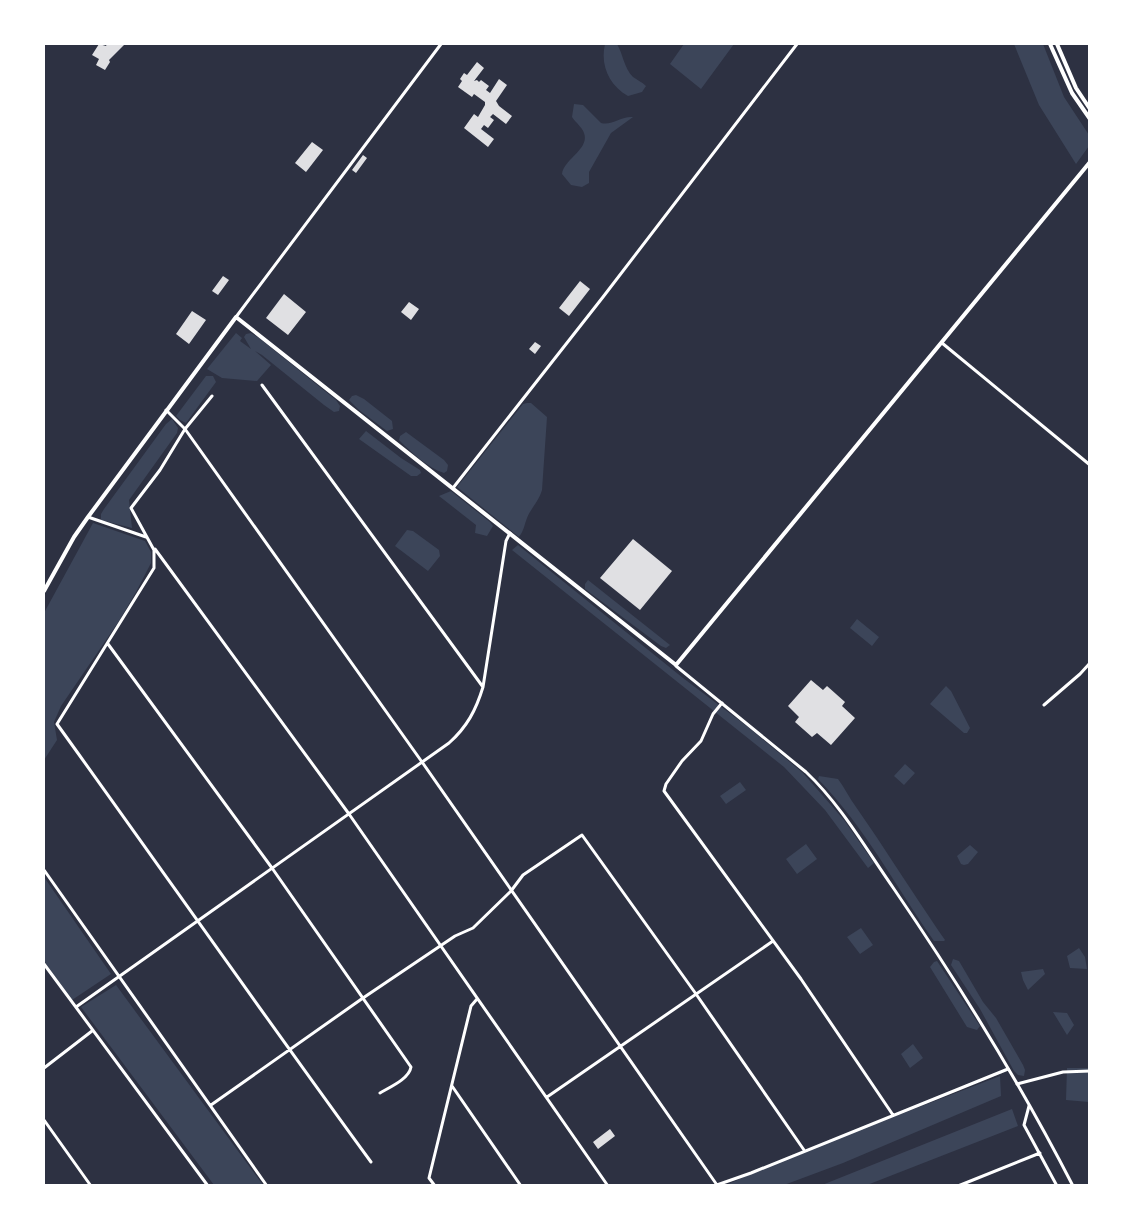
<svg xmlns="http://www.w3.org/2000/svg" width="1133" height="1229" font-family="'Roboto Condensed',sans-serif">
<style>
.green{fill:#3c4559}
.building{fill:#e0e0e3}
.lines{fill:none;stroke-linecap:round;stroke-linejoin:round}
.minor{stroke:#fff;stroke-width:3}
.tertiary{stroke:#fff;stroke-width:3}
.secondary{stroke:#fff;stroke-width:4}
</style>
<rect width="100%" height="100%" fill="#2d3142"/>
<path class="green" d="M605 44H617C623 54 624 68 633 77 637 80 642 82 646 86L642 92 628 96C609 85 600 65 605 44Z
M684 44H734L701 89 670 64Z
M1014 44H1043L1064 97 1089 135V146L1076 164 1039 105Z
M574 104 583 105 601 123C612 126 621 116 633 117L611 133 589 172V183L582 187 571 185 562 174C564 159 590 149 584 133 582 127 576 123 572 117Z
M236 333 242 338 240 341 251 349 244 337 246 334 251 333 259 338 336 400 340 406 339 411 334 412 324 405 262 355 255 351 271 365 257 381 222 378 207 369Z
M206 376H213L216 382 186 423 180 420 176 416Z
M356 395 364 399 392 421 393 429 387 431 359 410 349 400 352 396Z
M527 403H531L547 417 542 490C539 501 531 508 527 518 524 526 524 530 519 537L457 487 523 404Z
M172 419 178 428 177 433 129 500 132 528 101 520V514L104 509 166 424Z
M366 431 401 458 420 470 421 473 417 476H411L359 439Z
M406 432 444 460 448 465 447 471 444 473C428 468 411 452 399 440L400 436Z
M451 491 490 522 493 526 487 536 475 533 476 525 439 496Z
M93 523 145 541 151 552V563L136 592 119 621 61 706 54 722 57 740 44 760V613Z
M407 530 413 531 439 550 440 556 428 571 395 546Z
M518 545 683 678 748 727 803 773 844 820 874 863 868 868 825 810 784 767 512 550Z
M588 580 670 645 666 648 661 646 585 589V584Z
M857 619 879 637 872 646 850 628Z
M946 686 951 691 970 728 967 733H964L930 704Z
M905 764 915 773 904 785 894 776Z
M819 776 838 779C845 788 849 798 856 807 884 847 910 889 938 930L945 940 944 941H934C894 884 867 830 818 779Z
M740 782 746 790 726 804 720 796Z
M806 844 817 859 797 874 786 859Z
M970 845 978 852 968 864 964 865 961 864 957 856Z
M44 877 111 974 72 1000 44 961Z
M861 928 873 945 860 954 847 937Z
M1079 948 1085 957 1087 969 1070 968 1067 956Z
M953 959 959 961 983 1002 996 1018 1023 1065 1025 1070 1024 1076 1018 1075 1014 1071 980 1009 951 965Z
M937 961 980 1026 977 1030 967 1027 930 967 934 962Z
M1043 969 1045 974 1028 990 1023 980 1021 972Z
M116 985 263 1185H214L81 1007Z
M1053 1012 1067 1013 1074 1025 1067 1035Z
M913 1044 923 1058 910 1068 901 1054Z
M1067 1068H1089V1102L1066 1100Z
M1000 1076 1001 1096 843 1163 784 1185 724 1186 789 1157Z
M1012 1109 1018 1126 867 1185H822Z"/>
<path class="building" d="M99 44 106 46 107 44H125L109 60 110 62 105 70 96 65 99 59 92 55Z
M477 62 484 68 474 81 477 80 479 82 481 80 489 86 486 90 490 93 499 79 507 85 496 101 499 106 512 116 506 124 493 114 490 117 494 120 488 128 484 125 481 129 494 139 488 147 464 128 474 114 478 117 485 105V102L474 94 472 97 458 87 462 81 460 79 464 73 467 75Z
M312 142 323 150 306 172 295 163Z
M363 155 367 158 356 173 352 170Z
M223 276 229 280 218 295 212 291Z
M580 281 590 289 569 316 559 308Z
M284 294 306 312 288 335 266 318Z
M409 302 419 309 411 320 401 312Z
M192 311 206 320 189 344 176 334Z
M535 342 541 346 535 354 529 349Z
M633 539 672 571 640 610 600 578Z
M811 680 823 690 827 686 845 702 842 706 855 718 831 745 817 733 812 737 795 722 799 717 788 706Z
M610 1129 615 1136 598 1149 593 1142Z"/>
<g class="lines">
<path class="minor" d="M942 343 1090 465
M262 385 483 687
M212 396 185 429 160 470 131 508 154 550V568L57 724C162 870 265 1017 371 1162
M166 410 185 429 422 762 717 1185
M453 488 603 297 797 44
M88 517 146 537
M155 549 349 814 608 1186
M108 644 272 868 411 1067C409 1079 390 1087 380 1093
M722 703 713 714 701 741 682 761 666 784 664 791 801 979 893 1115
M1044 705 1080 674 1090 663
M44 870 267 1186
M44 964 208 1186
M76 1007 449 743C467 727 476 710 483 687L506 541 510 533
M44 1068 92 1031
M1017 1084 1063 1072 1090 1071
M452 1086 521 1186
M547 1097 773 941
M211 1105 363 998 455 936 473 928 511 891 523 875 582 835 696 994 804 1150
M1029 1106 1024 1125 1057 1186
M44 1120 91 1186
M435 1186 429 1178 471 1006 477 999
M714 1186 751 1173 1008 1069
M958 1186 1040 1153"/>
<path class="tertiary" d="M236 317 441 44
M676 666 806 772C841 805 866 849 894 889 959 984 1020 1083 1073 1186"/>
<path class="secondary" d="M1050 44 1072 93 1090 119
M1057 44 1076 88 1090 109
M44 591 74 537 88 517 236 317 676 665 1090 162"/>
</g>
<rect width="1133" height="1229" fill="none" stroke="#ffffff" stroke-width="90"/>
</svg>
